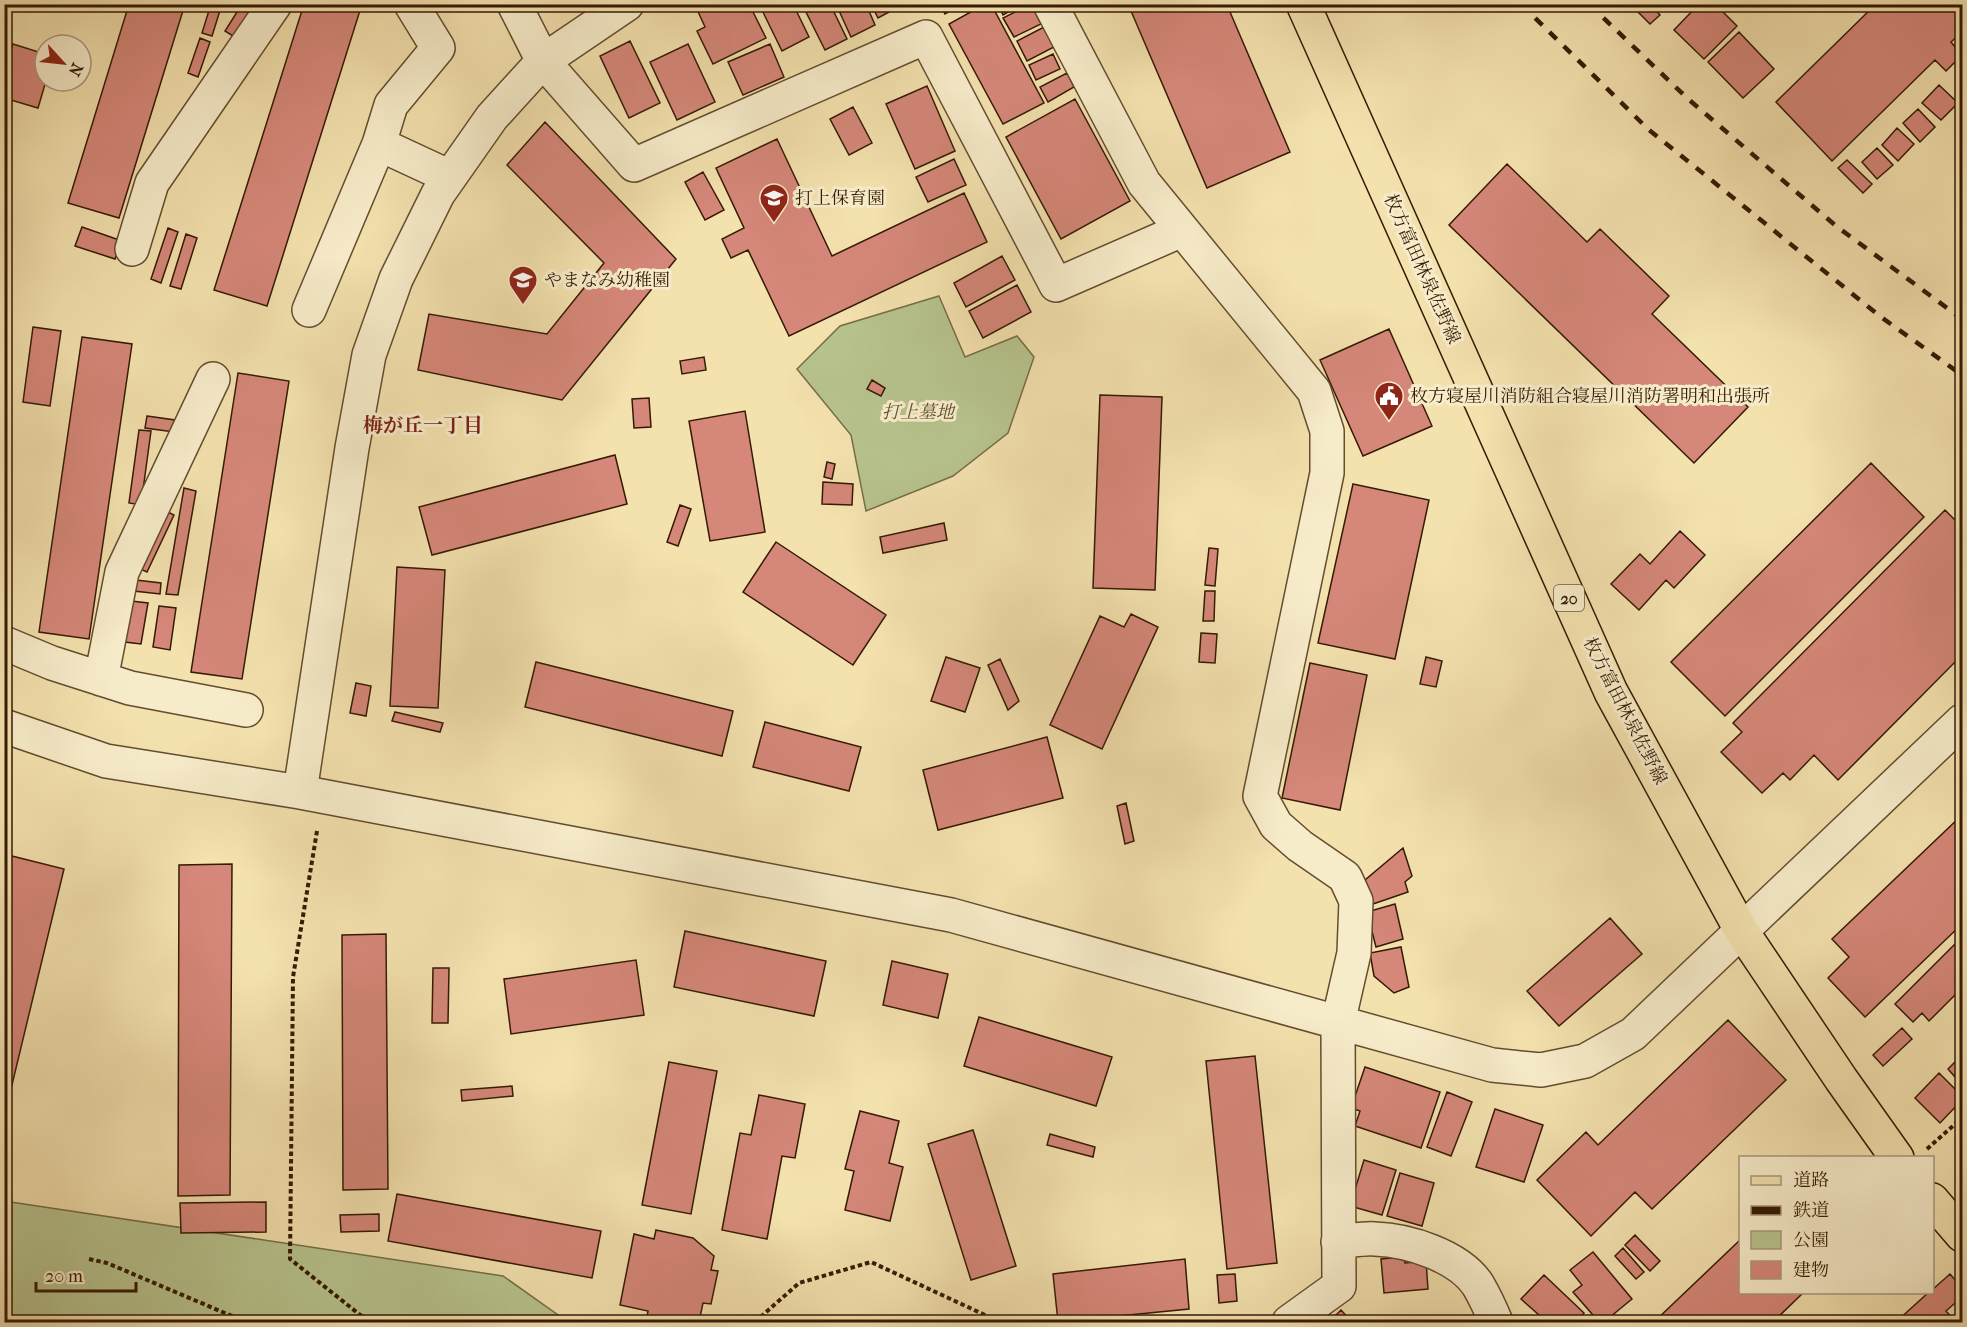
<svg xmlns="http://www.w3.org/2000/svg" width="1967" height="1327" font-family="'IM FELL French Canon','Noto Serif JP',serif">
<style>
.green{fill:#b7c38d;stroke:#766e48;stroke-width:1.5}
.building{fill:#d58779;stroke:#351a04;stroke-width:1.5}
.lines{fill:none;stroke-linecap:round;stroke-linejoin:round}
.minor-casing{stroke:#644c2e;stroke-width:36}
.major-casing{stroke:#351a04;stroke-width:36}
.path{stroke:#351a04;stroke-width:4;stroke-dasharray:4.5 3;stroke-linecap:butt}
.minor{stroke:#f7ecca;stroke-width:33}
.major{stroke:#f3e1ae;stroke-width:33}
.rail{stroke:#351a04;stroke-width:4.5;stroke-dasharray:10 10;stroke-linecap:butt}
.labels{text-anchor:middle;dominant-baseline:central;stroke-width:6;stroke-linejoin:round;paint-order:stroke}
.shield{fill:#f7ecca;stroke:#6f593f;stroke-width:1.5}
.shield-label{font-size:16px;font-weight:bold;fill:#351a04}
.poi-label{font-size:18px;fill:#351a04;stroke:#f7ecca;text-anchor:start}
.street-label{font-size:18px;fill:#351a04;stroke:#f7ecca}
.park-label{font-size:18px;font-style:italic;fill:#5c4d2d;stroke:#f7ecca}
.neighbourhood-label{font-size:20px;font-weight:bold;fill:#7a1f14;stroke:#f7ecca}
</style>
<rect width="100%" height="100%" fill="#f3e1ae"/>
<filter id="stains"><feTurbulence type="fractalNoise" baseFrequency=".00333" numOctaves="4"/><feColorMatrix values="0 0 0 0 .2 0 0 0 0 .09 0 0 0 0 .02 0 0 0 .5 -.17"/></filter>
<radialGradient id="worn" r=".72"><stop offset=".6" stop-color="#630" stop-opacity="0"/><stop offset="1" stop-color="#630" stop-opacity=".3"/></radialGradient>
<path class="green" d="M939 296 965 357 1017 336 1034 357 1008 433 953 476 866 511 851 435 797 369 840 326Z
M4 1201 503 1276 568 1322H5Z"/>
<path class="building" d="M129 4H185L119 218 68 203Z
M211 4H222L212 36 202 33Z
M242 4H258L236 38 225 31Z
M304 4H362L267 306 214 290Z
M749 4 766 38 713 64 697 31 705 27 695 5Z
M759 4H793L809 37 782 51Z
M812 4H830L847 39 825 50 804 8Z
M836 4H866L875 25 851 37Z
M871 4H902V5L878 18Z
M940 4H962L945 14Z
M985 4H991L1044 103 1003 124 949 24Z
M998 4H1022L1003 15Z
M1031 4 1041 24 1014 37 1003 18Z
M1128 4H1249L1230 12 1290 152 1207 188Z
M1630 4H1650L1660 15 1650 24Z
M1699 4H1715L1737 26 1704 59 1674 30Z
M1876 4H1962V32L1951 42 1962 55 1946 71 1935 60 1832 161 1776 102Z
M1044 27 1054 47 1027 61 1017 41Z
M1739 32 1774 69 1743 98 1708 62Z
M200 38 210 42 198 77 188 73Z
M630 41 660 103 629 118 600 56Z
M13 44 45 54 46 81 38 108 4 98V71Z
M688 44 715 102 677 120 650 62Z
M770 44 784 77 743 95 728 62Z
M1053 54 1060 69 1036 80 1029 65Z
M1067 73 1074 87 1048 102 1040 87Z
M1939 85 1958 103 1941 120 1922 103Z
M927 86 955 151 915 169 886 104Z
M1075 99 1130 201 1061 239 1006 137Z
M853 107 872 143 849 155 830 119Z
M1918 109 1935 127 1920 142 1903 123Z
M545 122 676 259 562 400 418 370 429 314 547 334 604 263 507 165Z
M1897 128 1914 144 1898 161 1882 145Z
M777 139 832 256 964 193 987 242 789 336 748 250 731 258 722 239 744 228 716 168Z
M1877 148 1893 165 1877 179 1862 162Z
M954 159 966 185 928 202 916 177Z
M1847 160 1872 184 1863 193 1838 168Z
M1507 164 1587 242 1600 229 1669 296 1652 314 1748 407 1694 463 1449 225Z
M703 172 724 210 705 220 685 182Z
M82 227 122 241 115 259 75 246Z
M168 228 178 232 161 283 151 279Z
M186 234 197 238 181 289 170 286Z
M1002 256 1015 280 966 307 954 283Z
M1017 285 1031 312 983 338 969 311Z
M33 327 61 331 50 406 23 402Z
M1389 329 1432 426 1363 456 1320 360Z
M82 337 132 344 89 639 39 632Z
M704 357 706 370 682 374 680 361Z
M238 373 289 381 242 679 191 672Z
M872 380 885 388 881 396 867 389Z
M1100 395 1162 397 1155 590 1093 588Z
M649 398 651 427 634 428 632 399Z
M745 411 765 532 710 541 689 421Z
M147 416 175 420 174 432 145 428Z
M139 430 151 431 141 505 129 503Z
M615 455 627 504 432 555 419 507Z
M827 462 835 464 832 479 824 477Z
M1871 463 1924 517 1725 716 1671 662Z
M823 482 853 484 852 505 822 504Z
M1353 484 1429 500 1395 659 1318 643Z
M184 488 196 491 178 595 166 594Z
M680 505 691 509 678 546 667 542Z
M1945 510 1962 527V655L1838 780 1814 755 1790 780 1783 773 1762 793 1721 752 1742 732 1733 723Z
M166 511 174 515 147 572 138 568Z
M944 523 947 540 883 553 880 537Z
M1680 531 1705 555 1674 588 1666 580 1639 610 1611 584 1640 554 1650 564Z
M776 542 886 615 853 665 743 592Z
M1209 548 1218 549 1215 586 1205 585Z
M397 567 445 570 438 708 390 706Z
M136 580 161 583 160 594 134 591Z
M1205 591H1215L1214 621H1203Z
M131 601 148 603 141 644 125 642Z
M159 606 176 608 170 650 153 647Z
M1131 614 1158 627 1102 749 1050 725 1100 616 1124 627Z
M1201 633 1217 634 1215 663 1199 662Z
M946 657 980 668 965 712 931 701Z
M1426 657 1442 661 1436 687 1420 684Z
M1000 659 1019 701 1008 710 988 665Z
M536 662 733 711 722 756 525 707Z
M1310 663 1367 675 1340 810 1282 798Z
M356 683 371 686 366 716 350 713Z
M395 712 443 723 440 732 392 721Z
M765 722 861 747 849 791 753 767Z
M1047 737 1063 798 938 830 923 770Z
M1126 803 1134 841 1125 844 1117 806Z
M1962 815V924L1865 1017 1828 978 1849 957 1832 939Z
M1403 848 1412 876 1405 882 1408 892 1373 904 1365 880Z
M12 856 64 869 4 1118V887Z
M232 864 230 1195 178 1196 179 865Z
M1395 904 1403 939 1376 947 1367 912Z
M1610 918 1642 954 1559 1026 1527 991Z
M685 931 826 961 814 1016 674 987Z
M386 934 388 1189 343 1190 342 935Z
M1962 937V988L1929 1021 1922 1013 1913 1022 1895 1004Z
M1401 947 1409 987 1394 993 1374 976 1370 953Z
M636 960 644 1015 511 1034 504 979Z
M892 961 948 974 938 1018 883 1005Z
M433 968H449L448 1023H432Z
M979 1017 1112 1057 1096 1106 964 1066Z
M1728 1020 1786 1080 1652 1209 1635 1192 1591 1236 1537 1180 1586 1132 1598 1145Z
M1902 1028 1912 1039 1883 1066 1873 1055Z
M1962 1055V1085L1948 1069Z
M1255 1056 1277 1263 1227 1269 1206 1061Z
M669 1062 717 1071 691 1214 642 1205Z
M1365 1067 1440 1092 1421 1148 1355 1126 1360 1111 1351 1108Z
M1939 1073 1962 1096V1100L1940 1123 1915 1098Z
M512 1086 513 1096 462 1101 461 1090Z
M1447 1092 1472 1102 1451 1156 1427 1147Z
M759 1095 805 1104 795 1158 782 1156 767 1239 722 1230 740 1133 751 1135Z
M1495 1109 1543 1125 1524 1182 1476 1167Z
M860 1111 899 1121 889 1163 903 1167 890 1221 845 1210 854 1171 845 1169Z
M973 1130 1016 1266 971 1280 928 1144Z
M1050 1134 1095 1147 1093 1157 1047 1145Z
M1364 1160 1396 1170 1382 1215 1350 1206Z
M1400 1173 1434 1183 1422 1226 1387 1216Z
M397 1194 601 1231 592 1278 388 1241Z
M266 1202V1232L181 1233 180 1203Z
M379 1214V1231L341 1232 340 1215Z
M656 1230 693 1238 714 1256 711 1270 718 1271 711 1304 703 1303 699 1322 674 1318 671 1322H646L648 1311 620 1305 634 1234 654 1239Z
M1635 1235 1660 1261 1650 1271 1625 1245Z
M1740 1240V1292H1804L1773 1322H1654Z
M1623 1248 1644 1272 1636 1279 1615 1256Z
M1593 1252 1632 1299 1604 1322H1599L1573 1292 1582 1285 1570 1270Z
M1403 1257 1405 1263 1426 1261 1428 1289 1384 1293 1381 1259Z
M1185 1259 1189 1309 1058 1322 1053 1274Z
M1235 1274 1237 1301 1219 1303 1217 1275Z
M1950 1274 1962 1288V1297L1946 1311 1956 1322H1896L1929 1292H1932V1290Z
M1544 1275 1584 1313 1576 1322H1547L1521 1299Z
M1341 1310 1352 1322H1329Z
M1449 1319V1322H1417V1321Z"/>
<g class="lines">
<g class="minor-casing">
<path id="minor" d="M514 4 543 61 634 165 926 37 1056 285 1182 230
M1050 4 1144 183 1314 391 1327 431V473L1260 796 1276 825 1300 846 1345 877 1356 901 1354 953 1338 1023 1339 1286 1289 1322
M379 144 450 177
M132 249 152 183 275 4
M309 310 379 144 391 105 438 48 411 4
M4 643 52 663 130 688 246 710
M101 679 122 572 213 379
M4 726 106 761 300 792 951 915 1492 1065 1541 1070 1585 1061 1633 1034 1962 721
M300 792 352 448 369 355 396 279 438 194 492 117 543 61 627 4
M1338 1242C1351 1241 1363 1238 1375 1239 1408 1240 1459 1256 1478 1285 1485 1297 1491 1310 1496 1322"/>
</g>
<g class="major-casing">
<path id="major" d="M1303 4 1611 692 1741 930 1841 1079 1897 1158
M1932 1200 1962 1235"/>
</g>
<path class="path" d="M317 831 293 977 290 1259 369 1322
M1927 1149 1962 1118
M89 1259 107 1263 246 1322
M755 1322 799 1283 871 1262 1000 1322"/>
<use href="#minor" class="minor"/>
<use href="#major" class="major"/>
<path class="rail" d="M1521 4 1648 129 1881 317 1962 375
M1589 4 1687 98 1836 226 1962 319"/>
</g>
<defs>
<g id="school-pin" transform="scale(1.5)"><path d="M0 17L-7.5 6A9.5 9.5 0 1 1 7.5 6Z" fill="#8f2418" stroke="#f7ecca"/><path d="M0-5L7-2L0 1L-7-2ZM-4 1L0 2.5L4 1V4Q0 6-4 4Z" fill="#fff"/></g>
<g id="civic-pin" transform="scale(1.5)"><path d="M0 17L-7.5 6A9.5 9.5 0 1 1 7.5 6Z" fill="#8f2418" stroke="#f7ecca"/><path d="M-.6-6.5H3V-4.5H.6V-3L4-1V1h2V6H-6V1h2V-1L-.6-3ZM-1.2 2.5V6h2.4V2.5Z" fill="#fff"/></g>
</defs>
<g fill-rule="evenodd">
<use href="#school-pin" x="774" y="198"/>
<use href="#school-pin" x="523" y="280"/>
<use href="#civic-pin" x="1389" y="396"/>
</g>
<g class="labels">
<rect class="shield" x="1554" y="585" width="30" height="26" rx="4.5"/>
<g class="shield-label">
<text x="1569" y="598">20</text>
</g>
<g class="poi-label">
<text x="795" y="198">打上保育園</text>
<text x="544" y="280">やまなみ幼稚園</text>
<text x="1410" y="396">枚方寝屋川消防組合寝屋川消防署明和出張所</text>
</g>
<g class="street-label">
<text transform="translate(1422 269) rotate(66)">枚方富田林泉佐野線</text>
<text transform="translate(1625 711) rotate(63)">枚方富田林泉佐野線</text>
</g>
<g class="park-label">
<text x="918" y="412">打上墓地</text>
</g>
<g class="neighbourhood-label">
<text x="423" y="425">梅が丘一丁目</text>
</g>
</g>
<rect width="1967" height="1327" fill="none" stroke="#f3e1ae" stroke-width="24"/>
<rect x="6" y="6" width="1955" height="1315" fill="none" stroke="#351a04" stroke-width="3"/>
<rect x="12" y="12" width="1943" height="1303" fill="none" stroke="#351a04" stroke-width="1.5"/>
<rect x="1739" y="1156" width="195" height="138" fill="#f7ecca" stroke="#a9987b" stroke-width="1.5"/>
<rect x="1751" y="1176" width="30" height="9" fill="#f3e1ae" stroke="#a9987b" stroke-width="1.5"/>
<text x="1793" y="1186" font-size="18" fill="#351a04">道路</text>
<rect x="1751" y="1206" width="30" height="9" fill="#351a04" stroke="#a9987b" stroke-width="1.5"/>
<text x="1793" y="1216" font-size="18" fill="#351a04">鉄道</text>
<rect x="1751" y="1231" width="30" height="18" fill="#b7c38d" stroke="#a9987b" stroke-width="1.5"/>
<text x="1793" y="1246" font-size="18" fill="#351a04">公園</text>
<rect x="1751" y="1261" width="30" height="18" fill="#d58779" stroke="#a9987b" stroke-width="1.5"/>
<text x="1793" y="1276" font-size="18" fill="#351a04">建物</text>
<g transform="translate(63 63) rotate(117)"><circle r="28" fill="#f7ecca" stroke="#a9987b" stroke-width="1.5"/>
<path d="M0-4.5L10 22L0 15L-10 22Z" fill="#8f2418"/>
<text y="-9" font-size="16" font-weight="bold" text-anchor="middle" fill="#351a04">N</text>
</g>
<path d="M36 1282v9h100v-9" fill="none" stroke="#351a04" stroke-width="3"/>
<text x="45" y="1282" font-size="18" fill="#351a04" stroke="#f7ecca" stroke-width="4.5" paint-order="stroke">20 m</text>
<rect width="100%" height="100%" filter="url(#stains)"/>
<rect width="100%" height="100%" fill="url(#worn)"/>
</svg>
